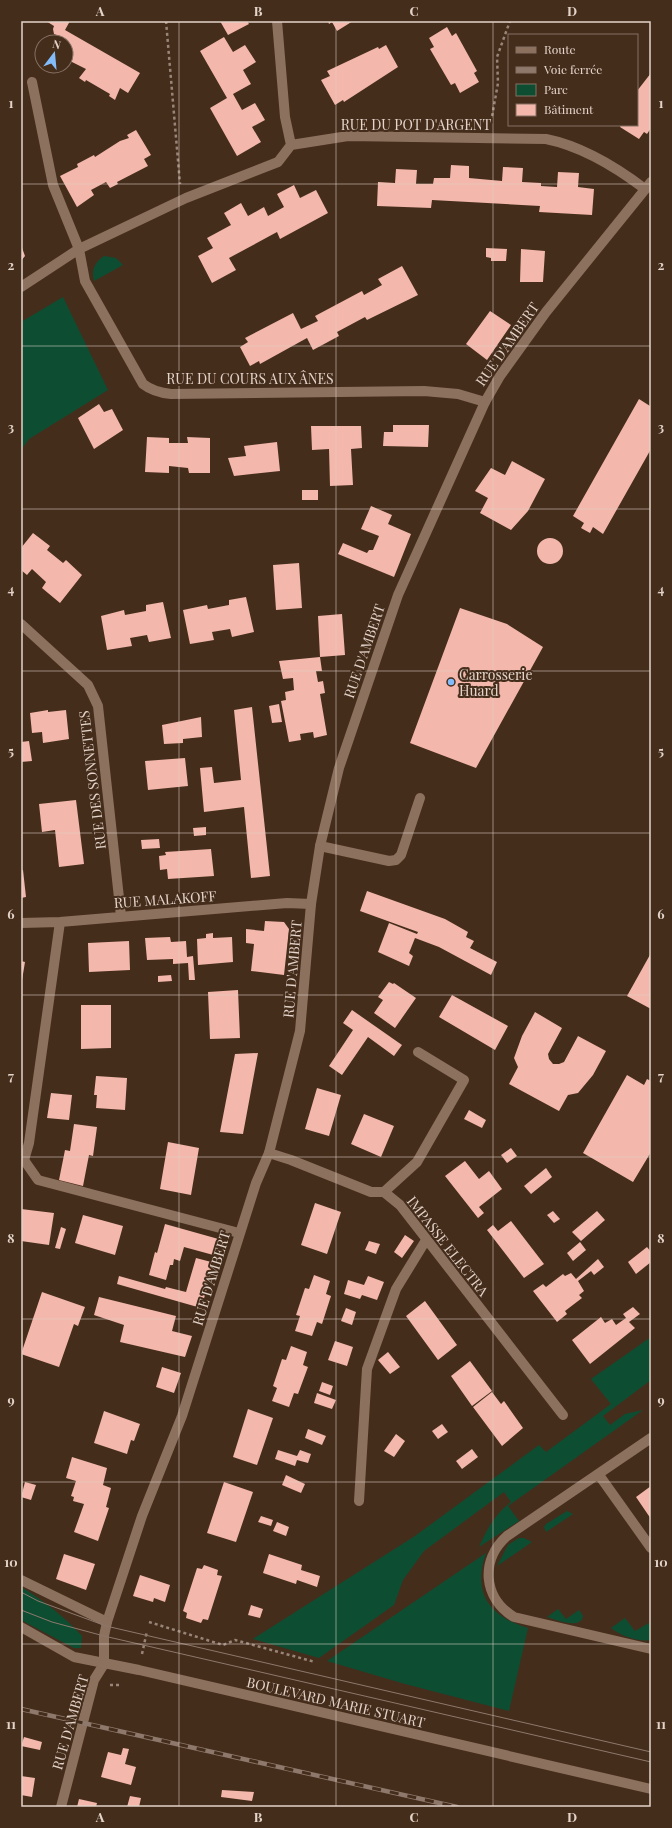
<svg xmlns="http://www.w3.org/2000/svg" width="672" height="1828" font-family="'Playfair Display',serif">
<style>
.green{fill:#0d4e33}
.building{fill:#f3b7ac}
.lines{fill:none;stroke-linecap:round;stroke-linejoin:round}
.path{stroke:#998578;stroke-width:2.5;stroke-dasharray:3 3;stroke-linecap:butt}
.service{stroke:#8c715e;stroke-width:10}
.minor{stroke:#8c715e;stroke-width:10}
.tertiary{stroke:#8c715e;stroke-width:10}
.secondary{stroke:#8c715e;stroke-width:10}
.tram{stroke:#8d786b;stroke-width:1}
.rail-casing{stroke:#8d786b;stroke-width:4.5}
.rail{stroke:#452d1c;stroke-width:3;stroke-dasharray:9;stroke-linecap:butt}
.grid{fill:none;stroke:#e4d4ca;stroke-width:1;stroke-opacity:0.55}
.poi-dot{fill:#83bcfb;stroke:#452d1c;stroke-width:1.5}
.labels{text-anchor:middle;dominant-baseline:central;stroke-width:4;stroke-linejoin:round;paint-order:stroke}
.street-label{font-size:14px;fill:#e4d4ca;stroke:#452d1c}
.poi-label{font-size:14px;fill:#e4d4ca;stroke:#452d1c;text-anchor:start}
.neatline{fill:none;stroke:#e4d4ca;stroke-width:1.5}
.grid-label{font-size:13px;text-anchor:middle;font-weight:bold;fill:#e4d4ca}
</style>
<rect width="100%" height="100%" fill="#452d1c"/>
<path class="green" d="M104 256 116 258 123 265 94 281C91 270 95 262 104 256Z
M63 297 108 390 29 439 21 450V322Z
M651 1337V1380L603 1416 610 1425 625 1414 643 1410 508 1506 519 1521 479 1547C487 1529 495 1514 511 1502L504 1492 424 1551 403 1580 394 1605 319 1658 253 1639 415 1536 539 1445 546 1452 611 1404 591 1379Z
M567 1511 573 1514 546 1532 544 1527 546 1524Z
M519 1538H524L532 1542 497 1566 508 1545Z
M486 1553C472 1592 489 1617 528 1628L509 1711 405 1684 327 1661Z
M21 1587C44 1601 64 1616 82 1636L81 1648H74L21 1620Z
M558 1609 566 1619 579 1610 583 1616C581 1630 556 1620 547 1617Z
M625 1618 635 1631 649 1623 651 1626V1640C639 1642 620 1636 611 1628Z"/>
<path class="building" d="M46 21H70L65 30 140 73 128 93 120 88 115 100 109 96 110 94 86 80 85 82 79 78 86 69 68 60 66 62 68 64 64 70 57 66H66V42H55L59 36 54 34 53 29 54 26Z
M220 21H247L249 24 228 35Z
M328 21H353L337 31 332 22 329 24Z
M447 27 452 36 456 33 477 71 474 73 479 82 460 93 455 83 451 85 430 49 434 47 429 38Z
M224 37 233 52 245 45 256 62 243 70 251 84 233 94 242 110 255 103 265 120 252 127 261 142 237 156 210 108 227 98 200 51Z
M386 45 398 67 344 102 343 100 335 105 321 80 330 76 327 71 378 47 379 49Z
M651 73V128L647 134 644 132 639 139 620 127 621 125H637V91Z
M136 130 151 155 144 159 148 166 117 182 118 184 110 188 106 182 91 190 94 195 77 207 60 176 78 167 77 164 94 155 95 157 120 141 129 138 127 135Z
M451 165 469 166V178L502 181 503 167 523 168 522 182 541 183V186L557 187 558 172 579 173 578 187 594 189 592 215 539 212 540 206 432 200 431 208 377 206 378 182 395 183 396 169 417 170 416 184H433L434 178H450Z
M294 185 300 198 316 190 328 213 280 239 277 232 229 258 236 270 212 283 198 256 213 248 207 238 231 225 224 213 241 203 248 216 264 207 268 216 284 207 277 194Z
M21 245 25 256 21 261Z
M486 248 507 249 506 261H491V258L486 257Z
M521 249 545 251 543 282H520Z
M402 266 418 295 367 320 365 317 337 332 339 336 313 350 307 338 260 364 259 361 250 366 240 347 248 342 245 338 293 313 301 329 318 321 315 316 362 291 364 295 382 285 378 279Z
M490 311 511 325 487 360 466 344Z
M639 399 650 406 651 404V449L603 534 593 527 590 533 581 528 584 523 573 516Z
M99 404 104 412 112 409 123 430 94 449 78 418Z
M393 425H429L428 447 383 446 384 432H393Z
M311 426H361L362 448 351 449 353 485 330 486 329 449 312 450Z
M147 437 169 438V443H188L187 437 210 438V473H189L188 468 169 466V473L145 472Z
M277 442 280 471 234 476 228 458 246 456 244 446Z
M512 461 545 479 528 511 511 530 480 513 488 498 475 491 491 468 505 475Z
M302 490H318V500H302Z
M371 506 392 515 388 524 411 534 394 577 338 554 343 543 367 553 369 550H373L379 536 361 529Z
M33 533 50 546 47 550 63 563 66 560 82 575 60 603 42 588 46 582 32 569 27 575 21 570V548Z
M537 551a13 13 0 1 1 26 0a13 13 0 1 1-26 0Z
M299 563 302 608 276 610 273 565Z
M246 597 254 632 232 637 230 629 212 632 214 640 190 644 183 610 207 605 208 609 229 605V600Z
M163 602 171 638 149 642 147 635 130 638 132 646 107 650 101 616 124 610 125 615 146 611V605Z
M460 608 507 624 543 647 476 768 410 743Z
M342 614 345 655 320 657 322 671H316L318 682 323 681 325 693 320 694 327 735 314 738 313 732 300 734 301 740 289 742 281 701 286 700 285 692 294 690 293 678 283 679 279 661 320 657 318 616Z
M279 704 282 722 272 723 269 706Z
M252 707 270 876 251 878 244 807 204 812 200 768 212 767 214 783 241 780 234 710Z
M48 710V712L66 710 69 739 43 743 42 732 32 733 30 713Z
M201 717 202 737 183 739V743L164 744 162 725Z
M29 741 32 761 21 762V742Z
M185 758 188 786 148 790 145 761Z
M76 800 84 864 59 867 55 830 42 832 39 804Z
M206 827V835L194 836 193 828Z
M159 839 160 848 142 849 141 840Z
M211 849 214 876 168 879 167 869 160 870 159 856 166 855 165 852Z
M21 870H23L26 897 21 898Z
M367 891 445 919 468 932 466 937 474 941 470 948 497 962 491 975 439 947 415 938 409 953 413 956 409 966 378 952 389 923 417 934 418 932 360 911Z
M265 921 284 922 289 929 284 975 251 971 254 944 246 943V929L264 931Z
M213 933V938L232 937 233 962 198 965 197 939 206 938V934Z
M170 937 171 942 186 941 187 957 193 956 195 980H189L188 963 173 964V959L147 960 145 938Z
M129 941 130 970 89 972 88 943Z
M651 953V1009L627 996Z
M21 961 25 962 22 980H21Z
M171 975 172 981 158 982V976Z
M389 982 393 984 394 983 416 998 395 1028 374 1013 383 1000 378 997Z
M238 990 240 1038 210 1039 208 992Z
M452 995 508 1026 495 1050 439 1017Z
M81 1005H111V1048L81 1049Z
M352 1010 402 1045 394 1056 368 1037 342 1075 329 1066 353 1030 343 1023Z
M535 1012 562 1028 548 1054 549 1059 553 1064H559L564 1062 578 1036 606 1051 593 1075 578 1093 568 1095 559 1111 509 1084 518 1067 514 1058 522 1036Z
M258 1053 243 1134 220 1132 235 1054Z
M627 1075 644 1085 647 1079 651 1081V1152L633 1182 583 1153Z
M96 1076 127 1078 125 1110 96 1108 97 1095H94Z
M317 1088 341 1095 329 1136 305 1129Z
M51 1093 72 1095 69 1120 47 1118Z
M469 1110 486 1120 482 1128 464 1119Z
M364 1114 394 1126 381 1157 351 1144Z
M74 1124 97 1127 93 1156 89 1155 83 1186 59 1180 65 1150 70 1151Z
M168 1142 199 1148 191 1195 160 1189Z
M511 1148 517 1156 507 1163 501 1155Z
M465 1161 479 1179 489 1171 502 1189 479 1207 484 1213 478 1218 445 1176Z
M546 1168 552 1177 531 1194 524 1186Z
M315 1203 341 1212 327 1254 301 1245Z
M21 1209 54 1213 49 1245 21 1241Z
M553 1211 560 1219 554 1223 547 1215Z
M597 1211 605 1220 581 1241 572 1232Z
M83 1215 123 1226 115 1255 75 1243Z
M511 1221 544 1264 524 1278 487 1230 493 1225 498 1231Z
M165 1224 222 1240 217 1256 184 1247 180 1261 174 1259 173 1265H170L166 1280 149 1275 155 1252 157 1253Z
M61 1227 66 1229 60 1249 55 1248Z
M405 1235 414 1241 402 1258 394 1252Z
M369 1241 380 1244 376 1254 365 1250Z
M580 1242 586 1250 573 1261 567 1253Z
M647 1247 651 1252V1262L636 1274 628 1262Z
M196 1258 215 1263 201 1308 117 1284 119 1276 165 1289 166 1287 186 1292Z
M598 1259 604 1267 594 1275 591 1271 578 1281 584 1291 579 1295 582 1298 565 1311 567 1314 557 1322 533 1291 543 1284 546 1287 563 1274 565 1276 571 1273 576 1279Z
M314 1275 330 1281 326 1294 331 1296 322 1324 317 1322 312 1336 295 1331 300 1316 296 1315 305 1288 309 1289Z
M368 1276 384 1282 377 1300 362 1295 360 1299 344 1294 348 1280 364 1285Z
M42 1292 85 1307 78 1326 74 1324 59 1367 21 1354Z
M99 1297 176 1316 172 1331 192 1336 185 1357 120 1342 124 1325 94 1315Z
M425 1301 457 1345 438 1360 406 1316Z
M633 1307 640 1314 629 1322 635 1328 590 1364 572 1340 601 1317 605 1323 612 1319 616 1325 626 1318 623 1314Z
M346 1308 356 1312 352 1325 341 1321Z
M335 1341 353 1347 347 1366 328 1360Z
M291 1346 307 1352 303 1365 308 1367 298 1394 294 1393 289 1407 272 1401 277 1388 273 1386 282 1359 286 1360Z
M388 1352 400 1367 390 1374 378 1360Z
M470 1361 492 1391 472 1406 451 1376Z
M162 1367 181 1373 174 1393 156 1387Z
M322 1382 333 1386 330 1395 319 1391Z
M492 1392 501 1404 504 1401 523 1428 502 1446 473 1407Z
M317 1393 336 1400 332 1409 314 1403Z
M248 1409 273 1418 257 1465 233 1457Z
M104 1411 140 1424 134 1441 131 1440 127 1454 94 1443Z
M442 1424 448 1432 438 1439 432 1431Z
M308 1429 326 1436 322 1445 305 1438Z
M396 1434 405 1441 394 1457 384 1451Z
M472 1449 478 1457 462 1469 456 1461Z
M278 1450 297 1456 300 1450 311 1454 308 1463 297 1460 295 1466 275 1459Z
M72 1457 107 1468 103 1485 111 1488 106 1507 109 1508 98 1541 74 1532 84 1504 73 1501 74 1497 71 1496 76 1481 66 1478Z
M286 1475 305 1484 301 1493 282 1485Z
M25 1482 36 1485 31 1500 21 1497Z
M224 1482 253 1492 236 1542 207 1533Z
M651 1486V1519L636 1497Z
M261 1516 273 1520 271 1526 258 1522Z
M277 1522 289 1527 286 1536 273 1531Z
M64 1554 95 1564 86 1590 56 1579Z
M269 1554 302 1565 301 1570 320 1576 317 1587 297 1580 296 1584 263 1573Z
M204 1565 218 1570 217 1575 222 1576 208 1620 203 1619 201 1623 186 1618 187 1613 183 1611 197 1568 202 1569Z
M140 1575 170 1585 165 1602 154 1598 153 1602 133 1596Z
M251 1605 263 1609 260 1618 248 1615Z
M24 1737 42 1742 40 1750 21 1746Z
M123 1748 129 1749 125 1764 136 1767 131 1785 101 1777 108 1752 121 1755Z
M21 1776 35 1778 32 1797 21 1795Z
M222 1790 254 1792 252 1801 221 1797Z
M130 1796 141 1798 139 1807H127Z
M79 1799 97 1803 96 1807H77Z"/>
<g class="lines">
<path class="path" d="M166 21 180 184
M491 122 498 83 497 57 510 21
M149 1622 223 1645 235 1640 315 1662
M142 1654 147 1631
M110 1685H121"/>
<path class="service" d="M320 846 389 861 396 860 401 855 420 798
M24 1160 38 1180 239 1233
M651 1438 507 1536C480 1560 483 1598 514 1617L651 1649
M599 1475 651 1548"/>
<path class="minor" d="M277 21 285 117 291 145
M32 82 53 185 79 249 85 281 143 384C152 391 160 393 171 394L424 391 458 394 485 402
M21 287 79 249 186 198 278 162 291 145 348 136 546 139C581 146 616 167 645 189
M21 624 88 685 98 706 121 916
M21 923 60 922 287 903 311 904
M269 1153 291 1160 371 1192H384L400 1205 563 1415
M21 1161 24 1160 29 1143 60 922
M384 1192 417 1162 464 1080 418 1052
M359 1501 367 1369 396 1289 426 1240"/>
<path class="tertiary" d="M107 1622 142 1516 182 1416 256 1183 269 1153 300 1031 311 904 320 846 339 768 398 595 485 402 500 376 546 312 651 182
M61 1807 94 1680 104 1664"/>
<path class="secondary" d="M21 1580 107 1622 104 1636V1664
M21 1627 74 1657 139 1670 651 1789"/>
<path class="tram" d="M21 1592 38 1601 106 1626 651 1752
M21 1610 52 1622 104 1636 651 1762"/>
<g class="rail-casing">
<path id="rail" d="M21 1709 457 1807"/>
</g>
<use href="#rail" class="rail"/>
</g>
<path class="grid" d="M179 21V1807M336 21V1807M493 21V1807M21 184H651M21 346H651M21 509H651M21 671H651M21 833H651M21 995H651M21 1157H651M21 1319H651M21 1482H651M21 1644H651"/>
<circle class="poi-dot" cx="451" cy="682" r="4"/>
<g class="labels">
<g class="street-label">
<text x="416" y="124">RUE DU POT D'ARGENT</text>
<text transform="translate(507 344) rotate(-55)">RUE D'AMBERT</text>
<text x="250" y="378">RUE DU COURS AUX ÂNES</text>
<text transform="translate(364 651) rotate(-71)">RUE D'AMBERT</text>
<text transform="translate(92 780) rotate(-97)">RUE DES SONNETTES</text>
<text transform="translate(165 899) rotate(-4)">RUE MALAKOFF</text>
<text transform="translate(292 969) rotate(-85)">RUE D'AMBERT</text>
<text transform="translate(448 1246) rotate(52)">IMPASSE ELECTRA</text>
<text transform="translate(211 1278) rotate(-73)">RUE D'AMBERT</text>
<text transform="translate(336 1702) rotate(13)">BOULEVARD MARIE STUART</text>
<text transform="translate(70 1722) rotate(-74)">RUE D'AMBERT</text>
</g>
<g class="poi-label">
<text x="459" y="674">Carrosserie<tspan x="459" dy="16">Huard</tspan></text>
</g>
</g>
<rect width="672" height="1828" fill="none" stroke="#452d1c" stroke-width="44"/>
<rect x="508" y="34" width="130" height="92" fill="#452d1c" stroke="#857062"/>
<rect x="516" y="47" width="20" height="6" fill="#8c715e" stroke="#857062"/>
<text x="544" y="54" font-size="12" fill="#e4d4ca">Route</text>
<rect x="516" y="67" width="20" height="6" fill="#8d786b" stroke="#857062"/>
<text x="544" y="74" font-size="12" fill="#e4d4ca">Voie ferrée</text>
<rect x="516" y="84" width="20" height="12" fill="#0d4e33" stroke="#857062"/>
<text x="544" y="94" font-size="12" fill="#e4d4ca">Parc</text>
<rect x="516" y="104" width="20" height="12" fill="#f3b7ac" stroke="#857062"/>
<text x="544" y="114" font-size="12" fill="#e4d4ca">Bâtiment</text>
<g transform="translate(54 54) rotate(16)"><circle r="19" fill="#452d1c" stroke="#857062"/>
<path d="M0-3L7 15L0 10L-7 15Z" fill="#83bcfb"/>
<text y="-6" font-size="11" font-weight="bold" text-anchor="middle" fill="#e4d4ca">N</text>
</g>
<rect x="22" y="22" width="628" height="1784" class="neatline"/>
<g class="grid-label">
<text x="100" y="16">A</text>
<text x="258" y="16">B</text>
<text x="414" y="16">C</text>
<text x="572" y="16">D</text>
<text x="11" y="108">1</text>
<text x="661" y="108">1</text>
<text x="11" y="270">2</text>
<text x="661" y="270">2</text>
<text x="11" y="432">3</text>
<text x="661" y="432">3</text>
<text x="11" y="594">4</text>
<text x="661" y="594">4</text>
<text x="11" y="756">5</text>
<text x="661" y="756">5</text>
<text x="11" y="919">6</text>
<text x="661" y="919">6</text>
<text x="11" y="1081">7</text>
<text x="661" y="1081">7</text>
<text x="11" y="1243">8</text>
<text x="661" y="1243">8</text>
<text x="11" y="1405">9</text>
<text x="661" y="1405">9</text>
<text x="11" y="1567">10</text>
<text x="661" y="1567">10</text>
<text x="11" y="1729">11</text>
<text x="661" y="1729">11</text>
<text x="100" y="1822">A</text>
<text x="258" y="1822">B</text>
<text x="414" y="1822">C</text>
<text x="572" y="1822">D</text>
</g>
</svg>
